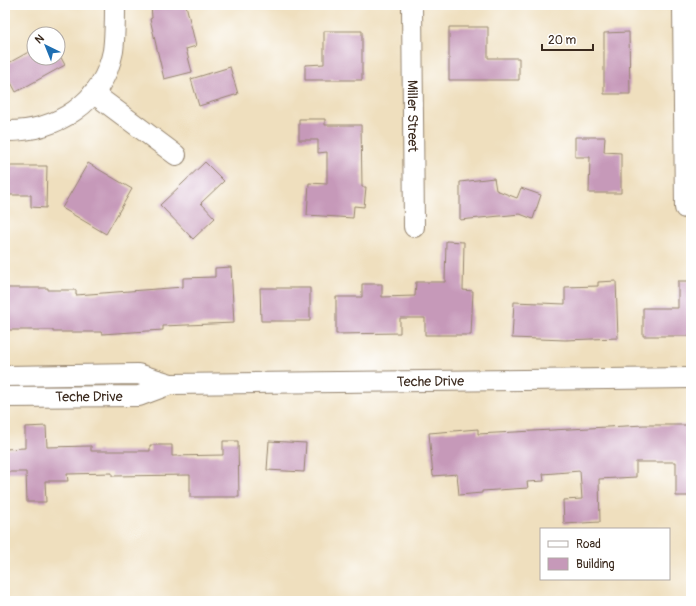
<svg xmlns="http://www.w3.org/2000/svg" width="696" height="606" font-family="Pangolin,sans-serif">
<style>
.building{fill:#c699b9}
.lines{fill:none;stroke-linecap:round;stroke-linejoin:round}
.minor-casing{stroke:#95846e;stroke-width:22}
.minor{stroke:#fff;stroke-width:20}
.labels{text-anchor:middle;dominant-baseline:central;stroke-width:4;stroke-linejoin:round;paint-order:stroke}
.street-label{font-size:14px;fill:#3b2a1e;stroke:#fff}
</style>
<rect width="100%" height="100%" fill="#fff"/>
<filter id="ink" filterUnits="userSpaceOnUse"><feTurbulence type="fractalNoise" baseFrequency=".025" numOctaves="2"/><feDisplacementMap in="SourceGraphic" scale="8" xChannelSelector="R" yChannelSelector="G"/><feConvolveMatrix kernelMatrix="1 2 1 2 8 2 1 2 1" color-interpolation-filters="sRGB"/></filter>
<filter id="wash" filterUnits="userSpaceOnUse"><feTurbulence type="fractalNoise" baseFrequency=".012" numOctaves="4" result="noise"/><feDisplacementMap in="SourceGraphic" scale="16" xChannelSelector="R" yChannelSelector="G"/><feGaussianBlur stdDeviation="0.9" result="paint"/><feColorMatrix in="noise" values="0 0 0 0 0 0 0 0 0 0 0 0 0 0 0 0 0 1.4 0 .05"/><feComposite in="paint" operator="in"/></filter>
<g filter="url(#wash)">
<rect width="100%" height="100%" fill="#efdfbe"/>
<g id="blocks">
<path class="building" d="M151 5H186L196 46 186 49 192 72 164 79 150 19 152 18Z
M449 27H488V58H519V80H449Z
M324 31H362V80H305V65L324 64Z
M629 32 630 94H604V33Z
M34 49V58H58V52L65 65 16 92 5 71V65Z
M230 67 238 94 199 106 191 79Z
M299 119H325V125H361L362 187H366L364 207 354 206 353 218 307 215 309 183 327 184V152L318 153V140H299Z
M575 137H605L604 152 621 153V193H589L590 157H575Z
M205 162 224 181 201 203 215 218 193 239 160 205Z
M88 163 132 189 106 234 62 208Z
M5 166H47L46 208 31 207V195H5Z
M494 178 496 190 517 198 521 188 541 195 533 219 520 214 460 220V182Z
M446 241 464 242 463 290 473 291 471 335H425V318H400V333L336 334V297H362V284H382V297L415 296 416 282H445Z
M231 267 234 323 163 326V330L102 334 101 332H53V330H5V288H48V290H76V295L183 287V278L215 277V268Z
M616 281 618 338 565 340 512 338 514 302 565 304V287L598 286V282Z
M678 281H691V336H643V308H678Z
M260 288H310V321H261Z
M644 425H691V496H676V462H636V477L599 479 600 522 564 524 563 500 582 499 580 471 543 474 544 481 527 482 528 488 482 491V493L459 495 457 474 433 476 429 433 478 429V434Z
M46 426 47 447 91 446V451H150V445H172V456L223 455V441H238L239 497H190V475L112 476V473L67 474 68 481H45L46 502H27L26 472H5V449L25 448V427Z
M269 441 306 443 304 472 267 470Z"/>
</g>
</g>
<g filter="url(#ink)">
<use href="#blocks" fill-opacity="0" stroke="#95846e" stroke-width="1"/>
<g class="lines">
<g class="minor-casing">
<g id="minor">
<path id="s1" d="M412 5 414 227"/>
<path d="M683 5 685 208"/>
<path d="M93 93 176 155"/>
<path d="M5 131C56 132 103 103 113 51 115 36 115 20 115 5"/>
<path id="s2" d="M5 376 138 374 171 384 691 378"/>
<path id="s3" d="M5 397 139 396 171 384"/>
</g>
</g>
<use href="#minor" class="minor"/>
</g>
</g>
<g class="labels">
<g class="street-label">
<text stroke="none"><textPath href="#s1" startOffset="111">Miller Street</textPath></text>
<text stroke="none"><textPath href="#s2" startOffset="427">Teche Drive</textPath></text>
<text stroke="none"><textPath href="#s3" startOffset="84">Teche Drive</textPath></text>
</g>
</g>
<rect width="696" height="606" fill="none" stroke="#fff" stroke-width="20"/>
<rect x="540" y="528" width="130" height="52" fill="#ffffff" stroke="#b1aaa5"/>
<rect x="548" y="541" width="20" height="6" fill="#ffffff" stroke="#b1aaa5"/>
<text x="576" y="548" font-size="12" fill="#3b2a1e">Road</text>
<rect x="548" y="558" width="20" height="12" fill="#c699b9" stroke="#b1aaa5"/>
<text x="576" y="568" font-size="12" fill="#3b2a1e">Building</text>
<g transform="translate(46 46) rotate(317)"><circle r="19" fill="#ffffff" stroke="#b1aaa5"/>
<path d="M0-3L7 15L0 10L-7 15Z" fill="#1f6fb2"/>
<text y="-6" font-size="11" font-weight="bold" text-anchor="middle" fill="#3b2a1e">N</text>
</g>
<path d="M542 44v6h51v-6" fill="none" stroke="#3b2a1e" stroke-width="2"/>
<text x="548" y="44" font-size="12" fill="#3b2a1e" stroke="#ffffff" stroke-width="3" paint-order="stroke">20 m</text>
</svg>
